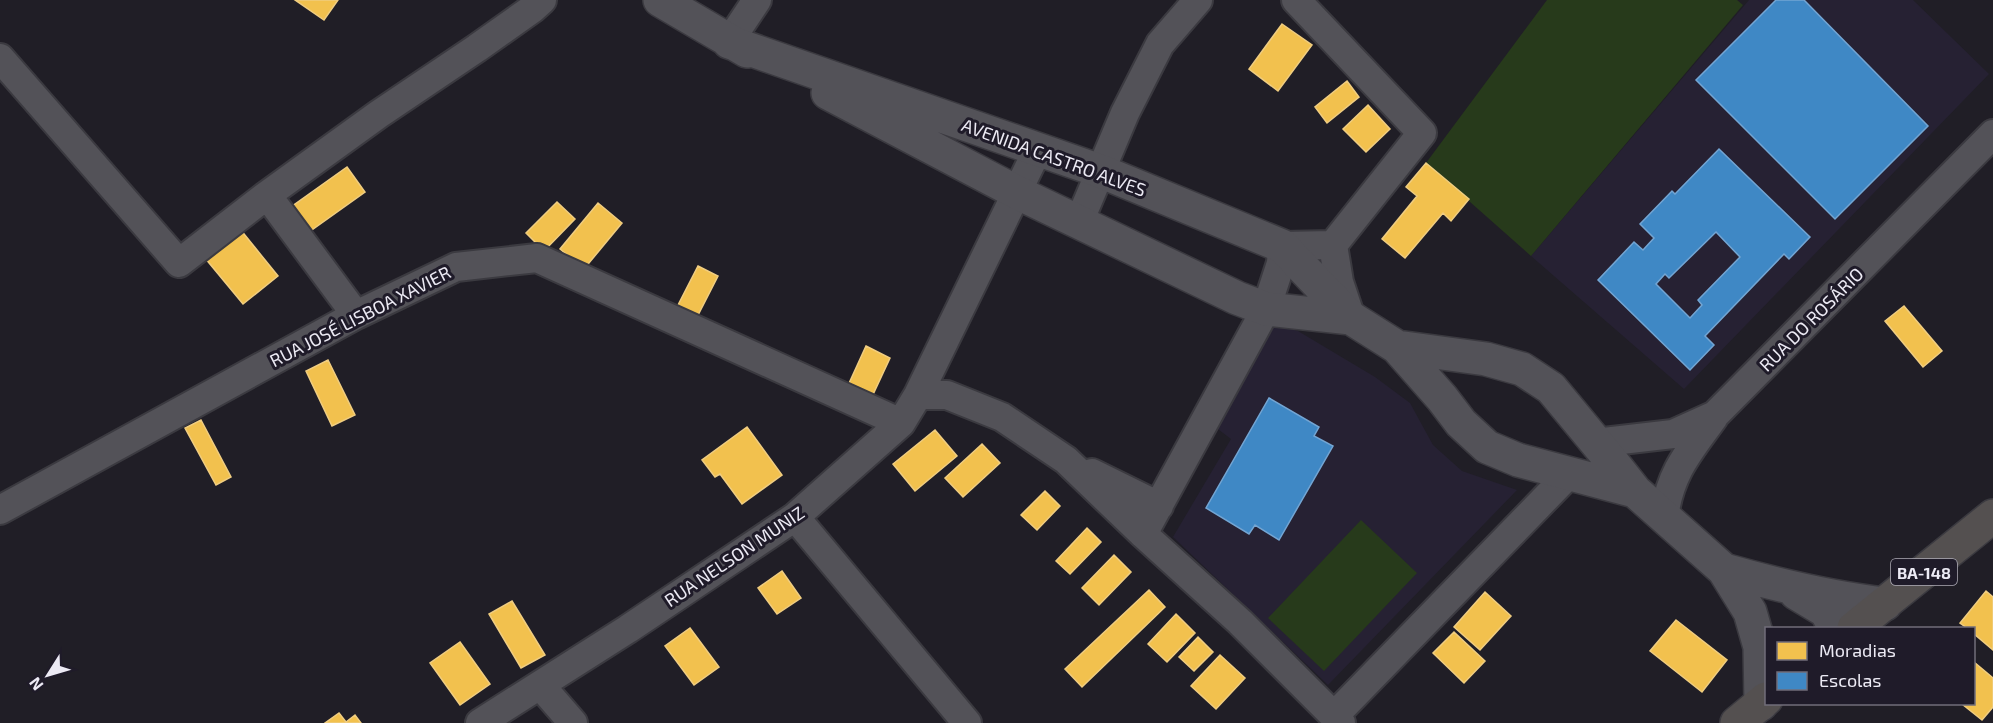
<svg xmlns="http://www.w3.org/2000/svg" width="1993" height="723" font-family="'Exo 2',sans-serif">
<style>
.built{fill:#262133}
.green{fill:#273a1b}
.homes{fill:#f2c14e;stroke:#f0cd80;stroke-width:1.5}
.schools{fill:#3f88c5;stroke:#73a5d3;stroke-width:1.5;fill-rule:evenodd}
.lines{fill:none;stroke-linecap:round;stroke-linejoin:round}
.street-casing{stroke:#3b3a40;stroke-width:32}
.secondary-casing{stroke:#3b3a40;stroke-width:36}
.primary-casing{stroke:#3b3a40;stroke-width:36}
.street{stroke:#535258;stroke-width:28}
.secondary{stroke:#535258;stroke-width:33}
.primary{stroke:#545050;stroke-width:33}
.labels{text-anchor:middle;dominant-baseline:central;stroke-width:6;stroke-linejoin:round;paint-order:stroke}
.shield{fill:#1f1b29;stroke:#aeacb7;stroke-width:1.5}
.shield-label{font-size:16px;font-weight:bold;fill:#eceaf4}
.street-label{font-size:18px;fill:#eceaf4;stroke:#1f1b29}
</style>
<rect width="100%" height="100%" fill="#201e26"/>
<path class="built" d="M1749 0H1913L1989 74 1684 389 1531 256Z
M1270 323 1298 331 1375 377 1410 403 1433 445 1462 471 1517 490 1328 685 1173 537 1231 439 1214 426Z"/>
<path class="green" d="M1547 0H1737L1743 5 1531 256 1426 163Z
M1361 520 1417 573 1324 671 1268 618Z"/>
<path class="homes" d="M295 0H338L324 20Z
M1282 24 1312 45 1278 91 1249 69Z
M1347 81 1359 97 1327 123 1315 107Z
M1368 105 1390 129 1366 152 1343 129Z
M1426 163 1469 199 1451 221 1443 213 1405 258 1382 239 1417 196 1406 187Z
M347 167 365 192 309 232 291 207Z
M557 202 575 219 544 251 526 233Z
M598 203 622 223 584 269 560 249Z
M240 229 278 276 243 304 205 258Z
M698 266 718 276 695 321 675 311Z
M1904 306 1942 351 1923 367 1885 321Z
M866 346 890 358 870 401 846 390Z
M328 360 355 415 332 426 306 371Z
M201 420 231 477 216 485 185 428Z
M747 427 782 475 742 504 720 474 715 477 702 460Z
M935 430 957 456 915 491 893 464Z
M982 444 1000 463 963 497 945 478Z
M1045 491 1060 506 1037 530 1021 515Z
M1087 528 1101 542 1070 574 1056 561Z
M1114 555 1131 572 1099 605 1082 588Z
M782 571 801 598 777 614 758 588Z
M1149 590 1165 607 1082 687 1065 669Z
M1986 591 1993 597V650L1974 634V628H1967L1960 623Z
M1485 592 1511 616 1480 650 1454 627Z
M512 601 545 655 521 668 489 614Z
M1176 614 1195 633 1167 662 1148 644Z
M1676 620 1727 660 1702 692 1650 651Z
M690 628 719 667 694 685 665 646Z
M1454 632 1485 661 1464 683 1433 653Z
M1198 637 1213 652 1194 671 1179 657Z
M460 642 490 684 460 705 430 663Z
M1220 655 1245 678 1216 709 1191 686Z
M1974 662 1993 678V707L1982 720 1962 704H1974Z
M339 713 346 722 355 715 361 723H325Z"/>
<path class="schools" d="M1776 0H1804L1928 126 1835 219 1696 80Z
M1719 149 1810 237 1789 259 1784 254 1705 336 1714 345 1690 370 1598 280 1634 242 1643 250 1654 238 1640 224 1672 191 1675 194ZM1716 232 1740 257 1698 300 1702 305 1690 318 1656 284 1665 274 1669 278Z
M1269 398 1319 427 1314 436 1333 446 1279 540 1255 525 1249 534 1206 508Z"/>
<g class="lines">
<g class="street-casing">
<path id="street" d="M729 42 757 0
M0 58 179 263 267 195 379 114 477 48 532 9 542 0
M267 195 356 315
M1079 222 1125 113 1160 44 1198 0
M1333 245 1339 282 1351 318
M918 395H947L1002 417 1066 460 1143 534 1240 622 1341 723
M1595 443 1673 434 1715 415 1993 134
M1092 473 1159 506
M0 510 356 315 456 267 537 258 901 423
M795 517 967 723
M1664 517C1670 472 1689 452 1714 417
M1143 534 1266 309 1281 263 1282 246 1333 245 1422 133 1296 0
M541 686 573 723
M1334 716 1569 474
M480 723 628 629 795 517 901 423 918 395 1038 149"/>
</g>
<g class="secondary-casing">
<path id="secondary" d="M660 0 747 51
M729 42 1100 171 1282 246 1351 318 1397 347 1442 398 1461 423 1487 447 1518 460 1635 491
M828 93 1018 193 1237 298 1266 309 1351 318
M1397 347 1486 359 1522 369 1551 388 1609 458 1635 491 1724 570 1750 612 1760 647 1761 704
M1724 570C1777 585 1830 598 1885 604
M1796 593 1826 611 1835 628"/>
</g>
<g class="primary-casing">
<path id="primary" d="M1854 628 1993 516
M1737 723 1766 699"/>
</g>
<use href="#street" class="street"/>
<use href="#secondary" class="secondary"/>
<use href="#primary" class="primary"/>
</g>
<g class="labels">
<rect class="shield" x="1891" y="559" width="66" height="26" rx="4.5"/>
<g class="shield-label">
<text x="1924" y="572">BA-148</text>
</g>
<g class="street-label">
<text transform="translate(1054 157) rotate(20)">AVENIDA CASTRO ALVES</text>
<text transform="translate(360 316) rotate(-27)">RUA JOSÉ LISBOA XAVIER</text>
<text transform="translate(1811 319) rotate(-45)">RUA DO ROSÁRIO</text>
<text transform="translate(734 556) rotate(-34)">RUA NELSON MUNIZ</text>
</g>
</g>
<rect x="1765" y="627" width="210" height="78" fill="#1f1b29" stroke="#716e7a" stroke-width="1.5"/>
<rect x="1777" y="642" width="30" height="18" fill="#f2c14e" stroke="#716e7a" stroke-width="1.5"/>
<text x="1819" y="657" font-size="18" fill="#eceaf4">Moradias</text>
<rect x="1777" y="672" width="30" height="18" fill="#3f88c5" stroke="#716e7a" stroke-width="1.5"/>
<text x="1819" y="687" font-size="18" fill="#eceaf4">Escolas</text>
<g transform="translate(48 675) rotate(233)" stroke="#1f1b29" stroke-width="4.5" paint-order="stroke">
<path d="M0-4.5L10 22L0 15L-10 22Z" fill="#eceaf4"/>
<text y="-9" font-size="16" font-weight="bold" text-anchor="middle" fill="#eceaf4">N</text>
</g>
</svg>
